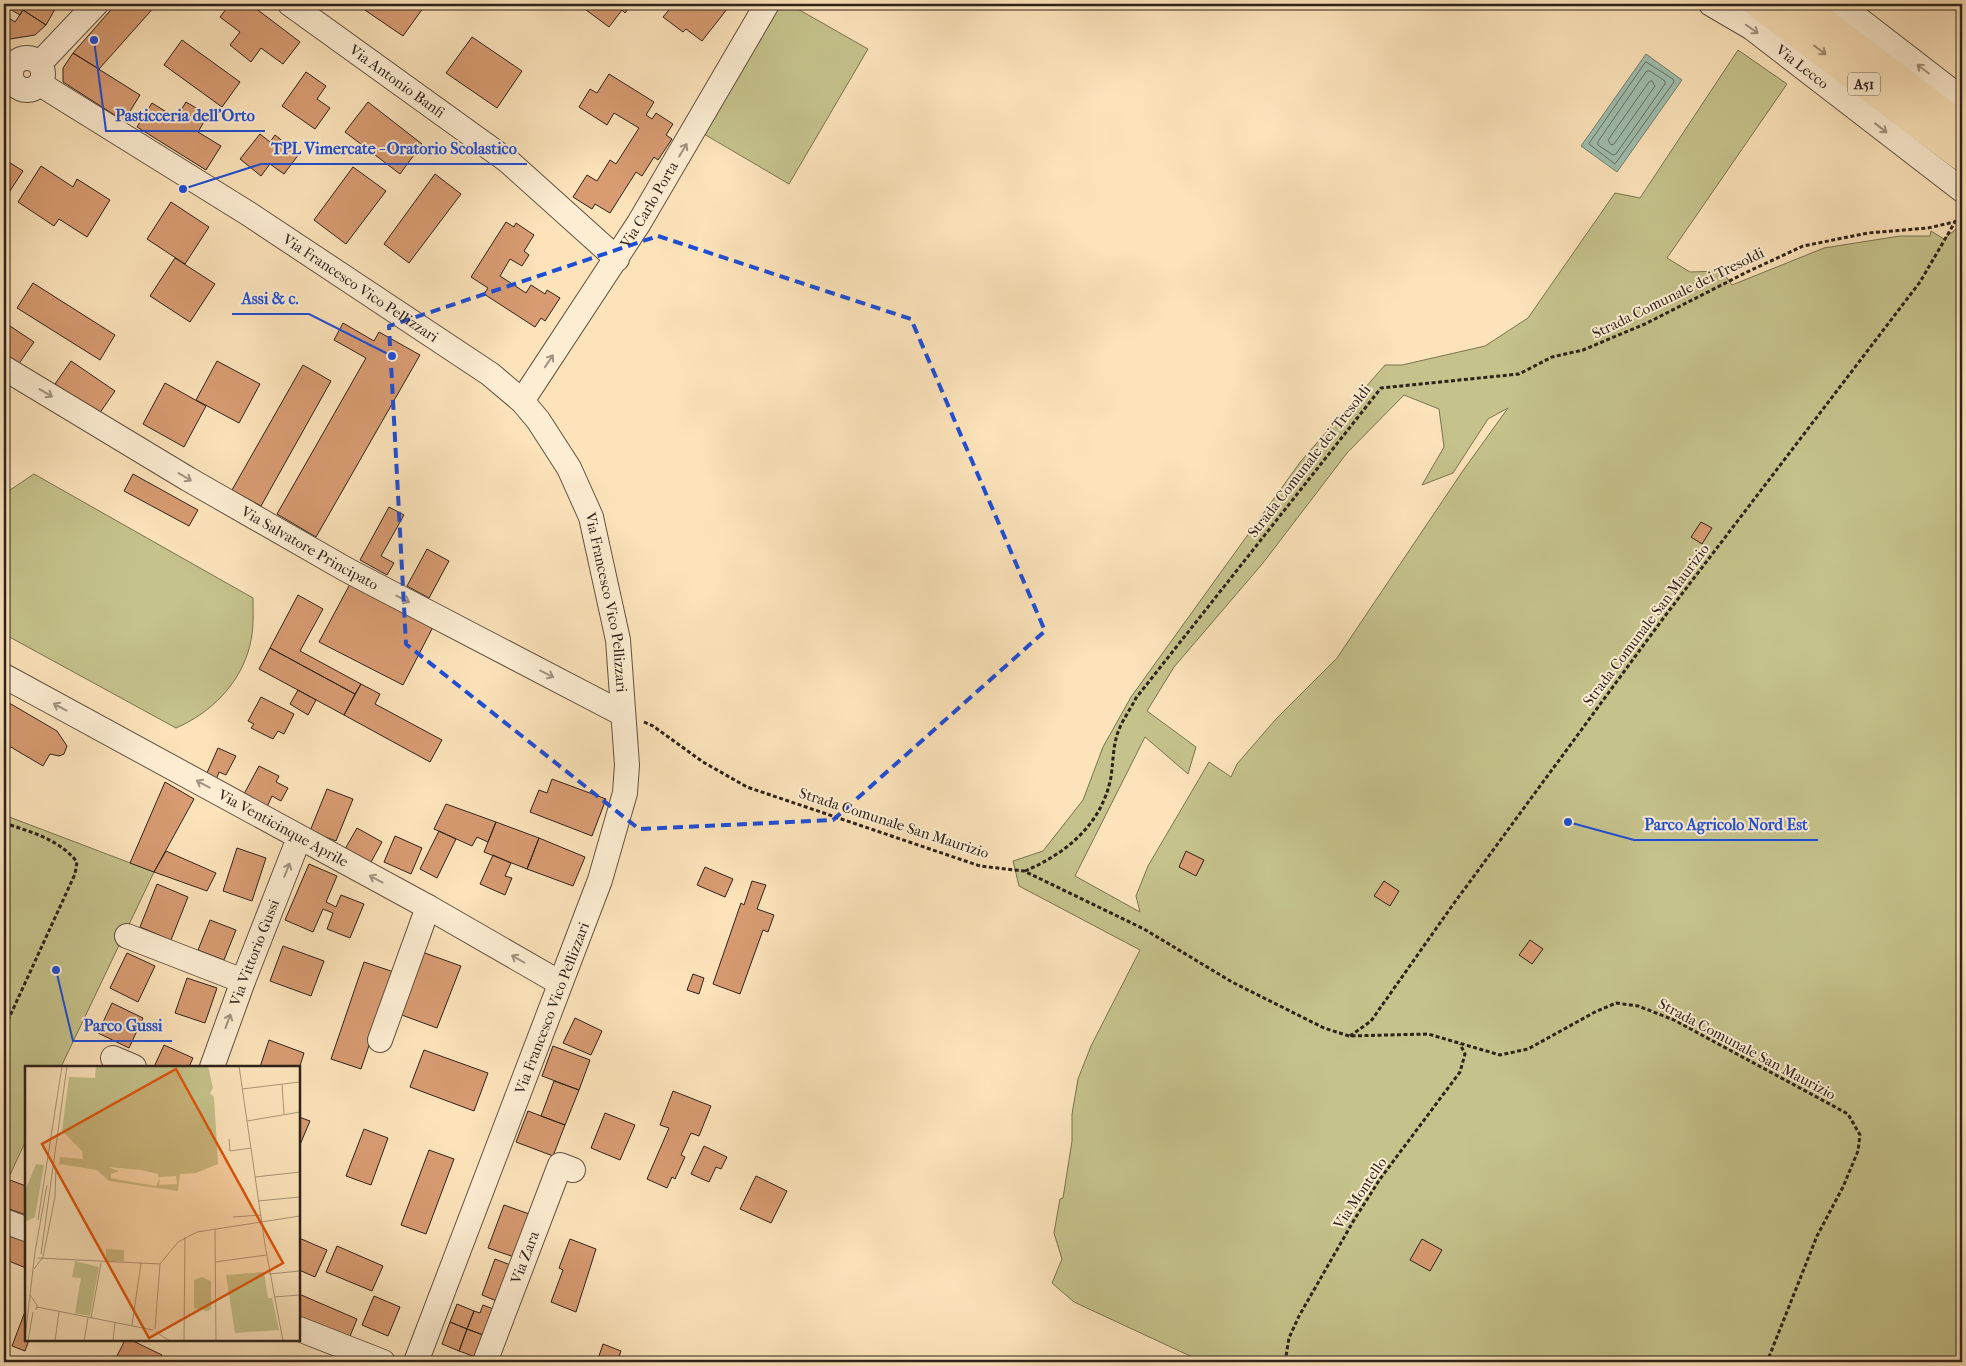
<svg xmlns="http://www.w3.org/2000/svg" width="1966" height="1366" font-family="'IM FELL French Canon',serif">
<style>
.green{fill:#c5c28b;stroke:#7a7253;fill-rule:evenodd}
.water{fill:#9fbeae;stroke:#728073}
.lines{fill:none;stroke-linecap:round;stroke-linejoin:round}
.shore{stroke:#667064;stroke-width:1}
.building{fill:#d89b72;stroke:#2e221b}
.minor-casing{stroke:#625243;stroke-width:26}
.highway-casing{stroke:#2e221b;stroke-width:30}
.path{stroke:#2e221b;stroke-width:3;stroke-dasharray:4 2.5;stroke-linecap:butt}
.minor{stroke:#fdedd2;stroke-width:24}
.highway{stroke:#fce3ba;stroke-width:28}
.oneway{stroke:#a09280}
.oneway2{stroke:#9f8c72}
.marked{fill:none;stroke:#1d4ed8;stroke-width:4;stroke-dasharray:10 6;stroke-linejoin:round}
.labels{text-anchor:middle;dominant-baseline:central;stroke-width:4;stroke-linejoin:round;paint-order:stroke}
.shield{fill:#fdedd2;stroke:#6c5f52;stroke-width:1}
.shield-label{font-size:14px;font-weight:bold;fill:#2e221b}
.street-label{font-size:15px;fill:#2e221b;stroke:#fdedd2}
.inset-road{fill:none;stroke:#aa967a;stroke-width:1}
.view{fill:#df560d;fill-opacity:0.15;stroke:#df560d;stroke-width:2.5}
.inset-edge{fill:none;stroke:#2e221b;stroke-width:2.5}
.leader{fill:none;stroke:#1d4ed8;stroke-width:2}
.callout-dot{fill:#1d4ed8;stroke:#fdedd2;stroke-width:2}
.callout-label{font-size:16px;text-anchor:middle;font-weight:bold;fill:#1d4ed8;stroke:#fdedd2;stroke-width:4;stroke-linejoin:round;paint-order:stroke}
</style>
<rect width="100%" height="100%" fill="#fce3ba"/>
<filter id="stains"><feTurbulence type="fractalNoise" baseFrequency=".004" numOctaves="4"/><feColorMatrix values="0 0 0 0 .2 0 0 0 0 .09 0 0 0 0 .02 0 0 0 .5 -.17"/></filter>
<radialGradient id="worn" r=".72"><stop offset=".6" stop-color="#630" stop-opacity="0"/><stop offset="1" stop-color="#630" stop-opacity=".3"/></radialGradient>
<path class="green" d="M777 4H789L868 49 789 184 704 134Z
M1738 50 1787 84 1667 258 1690 272 1722 271 1732 285 1824 248 1900 236H1930L1931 231 1944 239 1962 224V1362H1203L1074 1302 1052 1283 1062 1259 1054 1233 1060 1199 1063 1198 1072 1141V1114L1078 1079 1091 1046 1140 950 1019 886 1013 861 1043 851 1083 800 1103 747 1131 697 1301 461 1385 365H1402L1485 346 1528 318 1615 193 1640 198ZM1404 395 1439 409 1444 447 1422 485 1453 473 1488 419 1508 408 1462 472 1337 658 1276 719 1237 764 1231 777 1209 762 1148 866 1136 896 1140 912 1075 876 1145 737 1188 774 1196 747 1147 711 1174 667 1263 563 1347 453Z
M34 474 253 598C253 613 254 630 250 645 241 683 211 713 176 728L4 634V494Z
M4 815 154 872 61 1067H26V1140L10 1175 4 1173Z"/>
<path class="water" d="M1646 54 1682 80 1617 172 1581 146Z"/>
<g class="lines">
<path class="shore" d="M1646 62 1673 79 1674 82 1615 164 1589 144Z
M1647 71H1650L1665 81V84L1616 154 1613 155 1598 145V142Z
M1652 81 1655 86 1614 144 1611 145 1608 140 1649 82Z"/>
</g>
<path class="building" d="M11 4H58L46 25 23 10 20 15 8 8Z
M116 4H157L99 69 73 53Z
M230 4H250L300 42 283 64 261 48 251 62 230 45 240 32 220 17Z
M356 4H426L403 36Z
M578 4H632L625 13 622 10 609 27Z
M674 4H731L702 41 686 29 683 32 663 17Z
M23 10 46 25 35 35 4 40V15L15 22Z
M472 37 522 71 497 108 446 73Z
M182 40 240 82 222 107 164 65Z
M73 53 140 95 124 121 63 82V68Z
M306 72 326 86 317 99 330 108 315 129 282 106Z
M609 74 654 102 646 115 652 119 656 113 673 124 666 135 672 139 658 160 654 157 642 176 636 172 610 213 595 204 592 209 573 197 587 175 597 181 610 160 616 164 639 128 614 113 607 125 579 107 590 89 597 93Z
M186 102 208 115 198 132 221 146 206 170 137 127 152 103 176 118Z
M368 102 422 144 400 174 345 132Z
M260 134 270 142 275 135 299 154 284 174 270 164 261 176 240 159Z
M4 159 23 171 4 200Z
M41 166 73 187 77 179 110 200 87 237 59 219 54 226 18 202Z
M353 167 386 191 346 244 314 220Z
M435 174 461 194 409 263 384 244Z
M171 202 209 227 185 264 147 239Z
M506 222 514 227 516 223 534 235 524 251 529 255 522 266 510 259 500 276 526 293 531 285 545 294 547 290 560 298 545 321 541 318 535 327 484 294 488 288 471 277Z
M175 258 215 284 190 322 150 296Z
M33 283 115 335 100 360 17 308Z
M4 322 34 342 18 365 4 355Z
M343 323 374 341 379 332 420 355 316 537 277 514 366 358 334 340Z
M71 361 115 391 99 414 55 384Z
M217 361 260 384 239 423 196 400Z
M303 365 331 381 261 506 232 490Z
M165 383 206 406 184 447 143 424Z
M133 474 198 510 189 526 124 491Z
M389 507 404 515 381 556 394 563 387 575 360 560Z
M1701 522 1712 528 1702 544 1691 537Z
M427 549 449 561 429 598 407 586Z
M350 584 433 627 403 685 319 642Z
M298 595 323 609 300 651 361 684 355 694 270 648Z
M270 648 355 694 344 715 259 669Z
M361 684 380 694 375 704 442 740 430 762 344 715Z
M298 690 316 700 308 715 290 704Z
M261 697 294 714 284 734 278 731 273 739 251 728 254 724 248 721Z
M4 700 57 731 67 746 64 754 59 756 50 754 43 766 4 743Z
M218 748 236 756 226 775 219 772 216 780 206 775Z
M259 766 279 776 276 782 288 788 281 801 272 796 267 807 244 794Z
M552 779 606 799 592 836 530 812 539 790 547 793Z
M165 782 194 799 154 872 130 863Z
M327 789 353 799 336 841 310 831Z
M446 804 496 822 488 842 477 837 472 846 434 829Z
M496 822 539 838 527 869 484 852Z
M357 828 382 842 370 864 345 849Z
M439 831 456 839 437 878 420 869Z
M395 836 422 848 411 874 384 862Z
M539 838 585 857 573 886 527 869Z
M237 848 266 858 252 901 223 891Z
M166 851 216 873 207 891 154 872Z
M1186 851 1204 860 1196 876 1179 867Z
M493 855 511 863 505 876 512 878 505 895 480 884Z
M309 864 337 876 326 902 336 907 341 895 364 904 350 938 327 929 333 913 323 909 313 932 285 920Z
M705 867 733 879 725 897 697 885Z
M752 881 766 885 757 909 774 915 768 932 763 930 740 994 713 984 741 903 744 905Z
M1384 881 1399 891 1390 906 1374 896Z
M157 884 188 897 171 940 140 927Z
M210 920 236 930 224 960 198 950Z
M1530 940 1543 949 1532 964 1519 955Z
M283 946 324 961 311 996 270 981Z
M422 952 461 966 437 1028 399 1014Z
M127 953 155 966 138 1002 110 988Z
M364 962 394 972 361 1069 331 1059Z
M693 974 704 978 699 994 687 990Z
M187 978 217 988 205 1023 175 1013Z
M112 1003 143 1018 129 1048 98 1033Z
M575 1018 602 1031 591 1055 563 1043Z
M269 1040 304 1053 299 1069 260 1067Z
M164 1045 193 1058 189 1067H154Z
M553 1046 590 1060 579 1090 542 1076Z
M424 1050 488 1073 474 1111 410 1087Z
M554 1081 579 1090 565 1125 541 1116Z
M673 1091 711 1106 699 1136 691 1133 681 1155 685 1157 675 1179 672 1177 667 1188 647 1179 669 1128 660 1125Z
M528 1111 565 1125 553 1156 516 1142Z
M605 1113 635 1125 620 1160 591 1148Z
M299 1117 310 1121 299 1147Z
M364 1129 388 1138 371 1185 346 1176Z
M704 1146 727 1157 721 1169 716 1167 709 1182 691 1174Z
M429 1150 454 1159 426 1234 401 1225Z
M756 1176 787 1191 771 1223 740 1209Z
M7 1179 26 1186V1215L4 1207V1187Z
M504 1205 532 1215 517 1258 488 1248Z
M4 1227 26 1236V1268L4 1259Z
M299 1238 327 1250 315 1277 299 1270Z
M570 1239 596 1249 576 1312 551 1302 563 1270 559 1268Z
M1422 1239 1442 1250 1430 1271 1410 1260Z
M337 1246 383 1266 372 1291 326 1272Z
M495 1259 513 1266 499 1302 482 1295Z
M299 1294 357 1319 346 1346 299 1325Z
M374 1296 400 1307 388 1336 362 1325Z
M457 1304 474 1311 467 1329 450 1322Z
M483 1305 496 1310 486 1336 467 1329 474 1311 480 1313Z
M26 1309V1340H29L25 1351 12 1346Z
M450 1322 467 1329 459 1351 442 1344Z
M467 1329 486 1336 478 1358 459 1351Z
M125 1340H131L162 1355 158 1362H114Z
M603 1344 621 1351 617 1362H597Z"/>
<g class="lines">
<g class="minor-casing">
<g id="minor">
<path id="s1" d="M290 4 508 161 617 259"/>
<path id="s2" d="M1711 4 1752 28 1962 190"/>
<path d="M1839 4 1962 99"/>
<circle cx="27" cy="74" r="16"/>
<path d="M40 63 96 4"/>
<path id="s3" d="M40 84 249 214 490 374 522 401 538 420 569 468 591 517 618 640 627 765 625 793 600 880 416 1362"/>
<path id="s4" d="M4 368 188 479 347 570 623 714"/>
<path id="s5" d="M522 401 639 223 767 4"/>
<path id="s6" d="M4 676 428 907 560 983"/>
<path d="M127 936 243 981"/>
<path d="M380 1040 428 907"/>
<path d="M113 1058 134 1067"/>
<path id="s7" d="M212 1067 243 981 299 838"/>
<path d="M4 1221 26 1229"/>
<path d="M299 1329 383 1362"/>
<path id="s8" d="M485 1362 560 1165 573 1170"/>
</g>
</g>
<g class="highway-casing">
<path id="highway" d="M1758 4 1962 157
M1799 4 1962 127"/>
</g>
<path class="path" d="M644 722 653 726 703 762 747 787 980 866 1024 871 1144 929 1232 982 1324 1028 1349 1036 1428 1034 1500 1055 1528 1049 1595 1012 1616 1003 1638 1006 1674 1020 1848 1114 1860 1135 1858 1151 1843 1187 1817 1236 1767 1362
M4 823C31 832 59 839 77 862L75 874 9 1018
M1025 871C1067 853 1102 824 1111 777 1113 763 1113 748 1117 735 1121 722 1130 710 1136 698L1381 388 1519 374 1552 357 1583 350 1645 324 1747 272 1803 246 1868 233 1928 228 1954 222
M4 997C9 1009 9 1018 4 1030
M1350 1036 1371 1021 1452 906 1662 620 1920 282 1962 210
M1285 1362 1289 1338 1299 1316 1354 1220 1380 1179 1460 1072 1465 1054 1460 1044"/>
<use href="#minor" class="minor"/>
<use href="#highway" class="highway"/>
</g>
<defs><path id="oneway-shaft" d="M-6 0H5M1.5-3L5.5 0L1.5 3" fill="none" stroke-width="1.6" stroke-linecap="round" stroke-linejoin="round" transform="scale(1.25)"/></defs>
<g class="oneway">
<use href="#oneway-shaft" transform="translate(1752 29) rotate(35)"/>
<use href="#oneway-shaft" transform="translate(1923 69) rotate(-143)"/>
<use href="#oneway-shaft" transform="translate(1881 128) rotate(38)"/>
<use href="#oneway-shaft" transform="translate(683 150) rotate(-59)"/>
<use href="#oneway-shaft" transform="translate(549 361) rotate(-56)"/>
<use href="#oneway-shaft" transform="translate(46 393) rotate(31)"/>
<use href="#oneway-shaft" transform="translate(185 477) rotate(31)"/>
<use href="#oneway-shaft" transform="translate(403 599) rotate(27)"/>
<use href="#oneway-shaft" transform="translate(547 674) rotate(27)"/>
<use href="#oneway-shaft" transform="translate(60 707) rotate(-152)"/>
<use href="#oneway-shaft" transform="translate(203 784) rotate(-152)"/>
<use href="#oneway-shaft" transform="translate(287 870) rotate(-68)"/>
<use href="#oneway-shaft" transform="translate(376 879) rotate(-152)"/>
<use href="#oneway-shaft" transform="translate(518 959) rotate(-150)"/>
<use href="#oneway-shaft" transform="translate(228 1021) rotate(-70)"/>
</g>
<use class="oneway2" href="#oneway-shaft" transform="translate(1820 50) rotate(37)"/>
<path class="marked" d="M658 236 911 319 1045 631 833 820 639 829 406 644 389 326Z"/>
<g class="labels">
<rect class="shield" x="1848" y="72.5" width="32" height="23" rx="4"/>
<g class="shield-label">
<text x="1864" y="84">A51</text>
</g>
<g class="street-label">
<text stroke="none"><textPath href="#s2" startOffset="111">Via Lecco</textPath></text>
<text stroke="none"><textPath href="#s1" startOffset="132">Via Antonio Banfi</textPath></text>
<text stroke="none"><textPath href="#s5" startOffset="234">Via Carlo Porta</textPath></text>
<text stroke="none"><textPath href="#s3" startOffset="380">Via Francesco Vico Pellizzari</textPath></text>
<text transform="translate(1678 293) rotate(-26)">Strada Comunale dei Tresoldi</text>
<text transform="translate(1309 461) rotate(-52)">Strada Comunale dei Tresoldi</text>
<text stroke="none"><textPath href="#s4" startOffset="355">Via Salvatore Principato</textPath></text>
<text stroke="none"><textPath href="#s3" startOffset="800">Via Francesco Vico Pellizzari</textPath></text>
<text transform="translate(1646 625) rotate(-53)">Strada Comunale San Maurizio</text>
<text transform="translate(894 823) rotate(18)">Strada Comunale San Maurizio</text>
<text stroke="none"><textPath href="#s6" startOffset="318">Via Venticinque Aprile</textPath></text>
<text stroke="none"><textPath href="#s7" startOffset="122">Via Vittorio Gussi</textPath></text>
<text transform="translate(552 1008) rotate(-69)">Via Francesco Vico Pellizzari</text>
<text transform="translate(1747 1049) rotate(28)">Strada Comunale San Maurizio</text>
<text transform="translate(1360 1193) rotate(-56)">Via Montello</text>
<text stroke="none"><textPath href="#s8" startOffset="112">Via Zara</textPath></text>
</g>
</g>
<g transform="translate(25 1066)">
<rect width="275" height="275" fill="#fce3ba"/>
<path d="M71 0H183L188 22 185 27 189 31 193 98 171 107 155 108 153 125 84 115 72 104 34 98 35 91 58 93 57 85 37 65 44 11 70 12ZM83 101 116 104 133 108V111L151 110 152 118 134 119 135 112 131 120 95 114 86 112V108L94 105ZM11 98 19 99 10 151 0 156V125ZM81 183 99 184V195H81ZM50 195 74 201 65 250 50 247 56 212 47 211ZM239 206 243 232H247L254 264 210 267 201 209ZM177 211 186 215V243L182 245 169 242V214Z" fill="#c5c28b" fill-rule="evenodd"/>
<path class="inset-road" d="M214 0 240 179 258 275M257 18 259 48M217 23 275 16M222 55 275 46M204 73 205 85 226 82M230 111 275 106M233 135 275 131M208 151 236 149M13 154 37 0M190 163 191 275M10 186 22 119M16 188 42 0M13 192 135 198M190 196 241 189M9 203 18 191 30 131 31 102M244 208 275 205M5 229 12 239 11 244M249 231 275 229M12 241 128 264M66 252 76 197M107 259 116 197M130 263 135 198 153 176 172 166 275 150M131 266 145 275M0 272 10 186M3 275 8 246M30 275 34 246M59 275 63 252M88 275 90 256M159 275 160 171"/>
<path class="view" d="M151 3 258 197 124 272 17 78Z"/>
<rect width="275" height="275" class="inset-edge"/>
</g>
<path class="leader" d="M94 40L106 131H265M183 189L261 164H527M392 356L309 314H232M1568 822L1634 840H1818M56 970L73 1041H172"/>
<g class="callout-dot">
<circle cx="94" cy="40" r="5"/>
<circle cx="183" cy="189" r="5"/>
<circle cx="392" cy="356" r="5"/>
<circle cx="1568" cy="822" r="5"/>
<circle cx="56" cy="970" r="5"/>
</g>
<g class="callout-label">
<text x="185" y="121">Pasticceria dell'Orto</text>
<text x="394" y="154">TPL Vimercate - Oratorio Scolastico</text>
<text x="270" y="304">Assi &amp; c.</text>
<text x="1726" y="830">Parco Agricolo Nord Est</text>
<text x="123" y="1031">Parco Gussi</text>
</g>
<rect width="1966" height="1366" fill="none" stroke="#fce3ba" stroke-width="20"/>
<rect x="5" y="5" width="1956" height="1356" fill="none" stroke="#2e221b" stroke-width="2.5"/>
<rect x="10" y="10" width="1946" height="1346" fill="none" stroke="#2e221b"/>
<rect width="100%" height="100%" filter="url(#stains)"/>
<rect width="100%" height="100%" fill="url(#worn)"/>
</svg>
